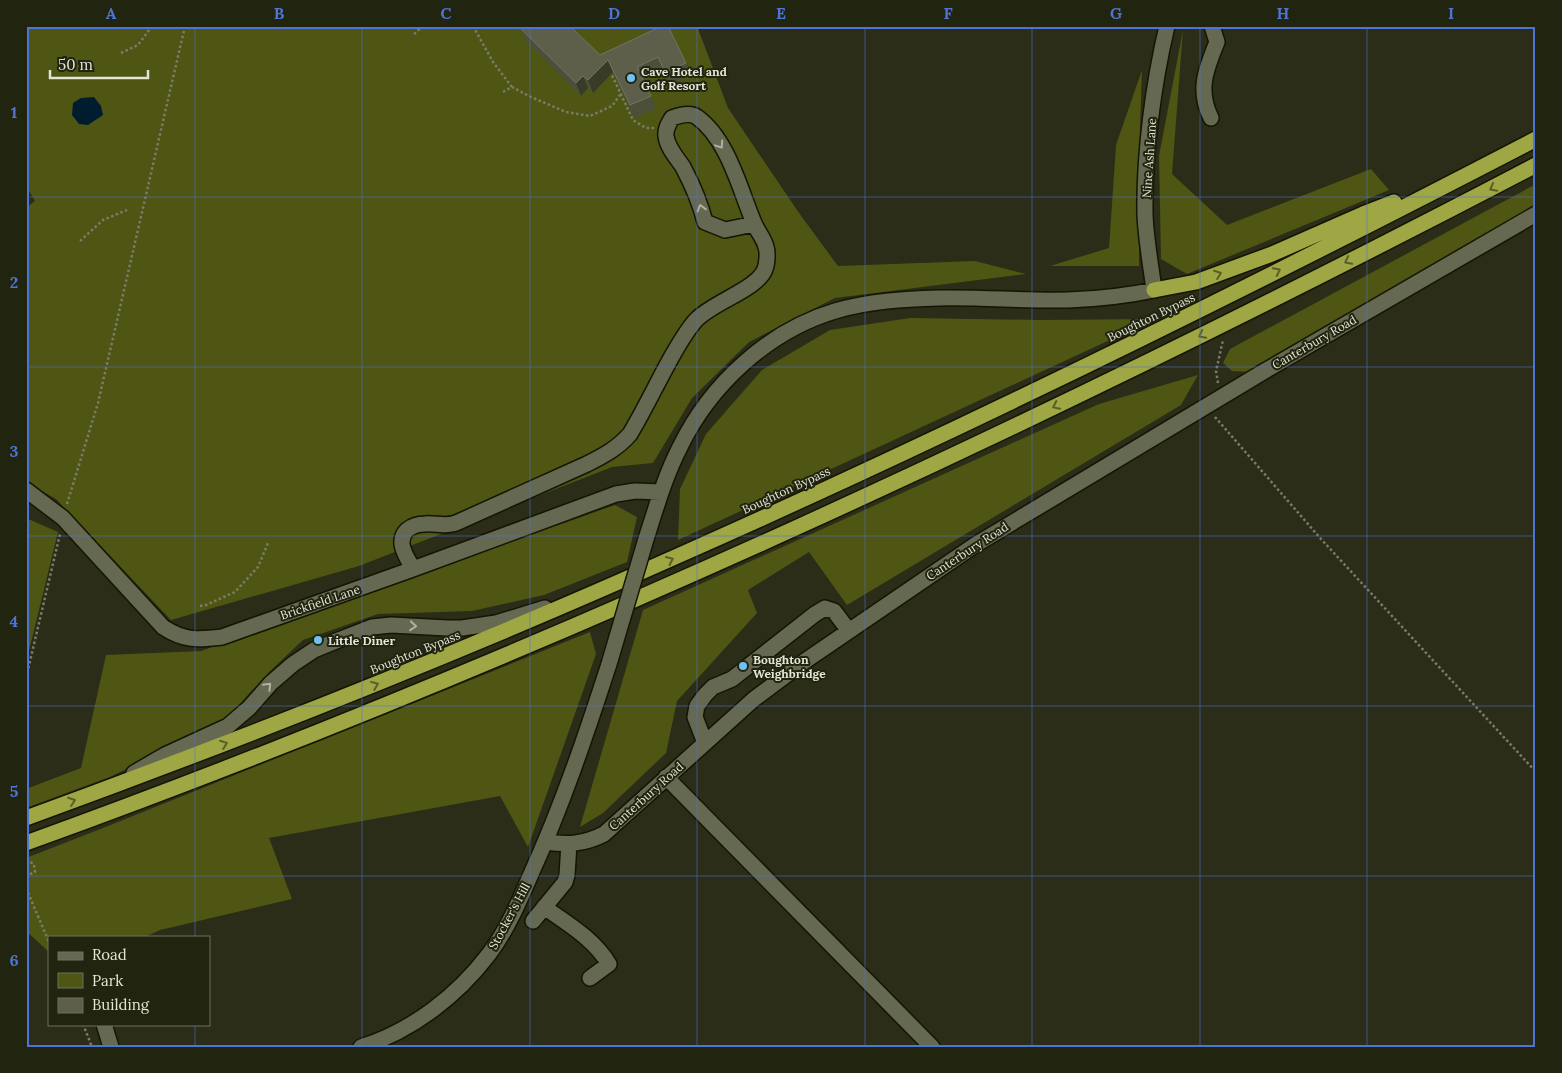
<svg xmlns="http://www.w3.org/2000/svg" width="1562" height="1073" font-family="Lora,serif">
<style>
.green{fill:#4f5513}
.water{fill:#001d2f}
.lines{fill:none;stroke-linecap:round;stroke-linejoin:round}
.minor-casing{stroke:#141503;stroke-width:18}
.highway-casing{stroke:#141503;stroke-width:18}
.path{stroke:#7a7c6a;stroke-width:2.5;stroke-dasharray:2.5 2.5;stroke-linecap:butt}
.minor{stroke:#666951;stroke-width:15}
.highway{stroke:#9ea744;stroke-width:15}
.minor-bridge-casing{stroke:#141503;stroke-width:18;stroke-linecap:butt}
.minor-bridge{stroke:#666951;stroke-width:15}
.wall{fill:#4c4f3a}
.shaded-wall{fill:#383b25}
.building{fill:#5d5f4b;stroke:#727461}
.oneway{stroke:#b1b3a1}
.oneway2{stroke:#595f26}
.grid{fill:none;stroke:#4e74d8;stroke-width:1;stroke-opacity:0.55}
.poi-dot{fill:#70c2f4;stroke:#21240e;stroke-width:2}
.labels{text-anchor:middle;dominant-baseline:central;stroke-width:4;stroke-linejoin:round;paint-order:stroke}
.poi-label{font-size:12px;font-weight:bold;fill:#e3e5d7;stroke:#21240e;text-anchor:start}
.street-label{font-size:12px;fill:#e3e5d7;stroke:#21240e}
.neatline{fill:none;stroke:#4e74d8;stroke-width:2}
.grid-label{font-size:16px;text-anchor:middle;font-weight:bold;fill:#4e74d8}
</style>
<rect width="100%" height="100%" fill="#2b2d18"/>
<path class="green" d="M26 26H697L728 108 799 213 838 266 975 261 1026 274 835 298 749 342 692 398 653 463 612 467 359 566 171 620 56 499 26 482V208L35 201 26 186Z
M1183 30 1172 174 1227 225 1371 169 1389 190 1187 274 1161 259 1159 156Z
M1142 70 1139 158V266H1050L1109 248 1116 145Z
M1536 184V207L1249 372 1232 371 1223 363 1230 349Z
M910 318 1041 320 1155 319 678 540 680 489 706 434 762 370 830 330Z
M1198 375 1181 405 847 605 809 552 748 590 757 613 677 701 666 753 603 813 580 827 643 610 1099 404Z
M615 505 637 517 627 562 544 595 472 611 378 614 303 640 270 671 224 721 110 777 26 808V789L81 768 106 655 201 651Z
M26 518 58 532 26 663Z
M590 632 596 654 528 847 500 796 269 838 292 899 160 930 145 937H49V952L26 931V858L108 826Z"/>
<path class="water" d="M94 97 101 106 103 115 88 125 79 124 72 115 73 103 81 98Z"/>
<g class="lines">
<g class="minor-casing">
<path id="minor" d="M1211 118C1197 90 1206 69 1217 42L1212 26
M26 490 63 518 163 627C184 641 198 640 222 637L413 569 616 494 635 491 661 492
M646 539C656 508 665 476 680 447 710 385 768 331 835 311 869 301 904 299 939 298 982 297 1025 301 1068 300 1097 299 1126 296 1154 290 1151 266 1146 240 1145 215 1144 155 1153 85 1167 26
M413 569C407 557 395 542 407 530 412 526 419 524 425 524 436 523 445 527 456 523L587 464C603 456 618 448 630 434 645 409 657 383 671 358 679 344 686 331 696 320 713 302 758 289 765 269 767 264 768 252 766 247 764 238 757 231 754 223 740 190 728 139 697 117 690 112 680 115 672 118 669 123 665 129 666 136 667 147 677 158 683 167 693 186 700 202 705 222L725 230 754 224
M705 743 695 717 697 706 705 695 713 687 732 679 815 614 825 608 834 611 849 631
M134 773 165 755 228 726 249 708 271 683 293 664 314 650 331 643 372 627 391 625 447 628H462L496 623 545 608
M666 777 932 1047
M546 842C567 845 585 844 604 834L754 699 805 661 975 545 1263 372 1536 214
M544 907C568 924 594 939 609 964L590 978
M533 921 565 882 567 875 569 844
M104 1024 111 1047
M361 1047C412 1031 457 996 489 954 507 930 519 902 531 874 562 806 586 735 609 664"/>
</g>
<g class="highway-casing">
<path id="highway" d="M1154 290 1196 282 1272 254 1363 214 1394 202
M26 818C248 737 467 650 682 554 971 426 1255 285 1536 139
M26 843C546 655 1046 421 1536 165"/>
</g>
<path class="path" d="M473 26 493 62 512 87
M414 34 423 26
M121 53 138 45 152 26
M610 71 633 120 646 128H654
M503 92 512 87 531 97 566 112 590 116 612 106 620 95
M80 241 103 220 127 210
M1218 383 1216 371 1223 340
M1215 417 1321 539 1536 772
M67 504 98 403 185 26
M200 606 206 605 235 592 258 567 268 543
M26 678 60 534
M26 860 34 864 35 872 26 876
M26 888 49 942
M83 1024 92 1047"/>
<use href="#minor" class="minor"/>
<use href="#highway" class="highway"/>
<g class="minor-bridge-casing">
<path id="minor-bridge" d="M609 664 646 539"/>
</g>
<use href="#minor-bridge" class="minor-bridge"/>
</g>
<path class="wall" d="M662 26 686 63 690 75 670 85 663 70 643 79 651 96 656 108 634 118 613 72 593 93 588 88 581 96 526 42 521 29 600 55Z"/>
<path class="shaded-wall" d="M608 60 613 72 593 93 588 80Z
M583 76 588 88 581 96 576 83Z"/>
<path class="building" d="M524 26H570L600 55 662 26H668L686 63 665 72 658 57 637 67 651 96 630 105 608 60 588 80 583 76 576 83 521 29Z"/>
<defs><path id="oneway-chevron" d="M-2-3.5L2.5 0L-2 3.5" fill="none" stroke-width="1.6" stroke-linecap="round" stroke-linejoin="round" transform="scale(1.25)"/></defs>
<g class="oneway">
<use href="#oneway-chevron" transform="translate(720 145) rotate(56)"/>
<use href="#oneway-chevron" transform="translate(701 208) rotate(-105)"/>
<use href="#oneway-chevron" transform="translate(413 626) rotate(5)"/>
<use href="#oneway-chevron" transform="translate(268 686) rotate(-46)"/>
</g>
<g class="oneway2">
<use href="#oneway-chevron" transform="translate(1493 188) rotate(152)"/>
<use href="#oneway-chevron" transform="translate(1348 261) rotate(153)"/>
<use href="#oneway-chevron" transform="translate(1277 271) rotate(-27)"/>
<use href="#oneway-chevron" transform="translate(1218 274) rotate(-20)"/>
<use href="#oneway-chevron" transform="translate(1202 335) rotate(153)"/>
<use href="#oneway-chevron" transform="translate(1056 406) rotate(154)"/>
<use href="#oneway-chevron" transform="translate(670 560) rotate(-24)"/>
<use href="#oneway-chevron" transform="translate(375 685) rotate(-22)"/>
<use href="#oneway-chevron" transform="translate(224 744) rotate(-21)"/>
<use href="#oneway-chevron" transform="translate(72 801) rotate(-20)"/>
</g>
<path class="grid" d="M195 26V937M362 26V1047M530 26V1047M697 26V1047M865 26V1047M1032 26V1047M1200 26V1047M1367 26V1047M26 197H1536M26 367H1536M26 536H1536M26 706H1536M26 876H1536M195 1024V1047"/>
<g class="poi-dot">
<circle cx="631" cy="78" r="5"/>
<circle cx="318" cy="640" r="5"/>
<circle cx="743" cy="666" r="5"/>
</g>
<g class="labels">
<g class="poi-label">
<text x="641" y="71">Cave Hotel and<tspan x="641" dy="14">Golf Resort</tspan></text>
<text x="328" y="640">Little Diner</text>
<text x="753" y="659">Boughton<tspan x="753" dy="14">Weighbridge</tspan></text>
</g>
<g class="street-label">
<text transform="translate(1149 158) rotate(-86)">Nine Ash Lane</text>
<text transform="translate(1151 317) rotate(-26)">Boughton Bypass</text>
<text transform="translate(1314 342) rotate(-30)">Canterbury Road</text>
<text transform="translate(786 490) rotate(-25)">Boughton Bypass</text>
<text transform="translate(967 551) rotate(-33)">Canterbury Road</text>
<text transform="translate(320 602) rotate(-19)">Brickfield Lane</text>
<text transform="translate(415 652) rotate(-22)">Boughton Bypass</text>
<text transform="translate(646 796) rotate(-42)">Canterbury Road</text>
<text transform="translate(509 916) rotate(-62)">Stocker's Hill</text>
</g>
</g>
<rect width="1562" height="1073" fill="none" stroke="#21240e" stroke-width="55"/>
<rect x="48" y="936" width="162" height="90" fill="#21240e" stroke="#6f715e"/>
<rect x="58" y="952" width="25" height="8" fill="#666951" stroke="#6f715e"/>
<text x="92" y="960" font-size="15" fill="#e3e5d7">Road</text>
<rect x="58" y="973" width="25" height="15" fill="#4f5513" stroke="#6f715e"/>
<text x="92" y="986" font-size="15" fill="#e3e5d7">Park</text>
<rect x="58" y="998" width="25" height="15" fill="#5d5f4b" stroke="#6f715e"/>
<text x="92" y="1010" font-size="15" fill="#e3e5d7">Building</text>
<path d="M50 70v8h98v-8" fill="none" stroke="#e3e5d7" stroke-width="2.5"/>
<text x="58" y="70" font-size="15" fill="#e3e5d7" stroke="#21240e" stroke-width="4" paint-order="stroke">50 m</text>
<rect x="28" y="28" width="1506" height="1018" class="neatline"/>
<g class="grid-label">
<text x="111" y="19">A</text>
<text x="279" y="19">B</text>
<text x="446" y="19">C</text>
<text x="614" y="19">D</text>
<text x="781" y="19">E</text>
<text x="948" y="19">F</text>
<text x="1116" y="19">G</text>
<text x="1283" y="19">H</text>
<text x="1451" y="19">I</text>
<text x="14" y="118">1</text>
<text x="14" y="288">2</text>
<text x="14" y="457">3</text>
<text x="14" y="627">4</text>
<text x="14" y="797">5</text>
<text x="14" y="966">6</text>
</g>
</svg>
